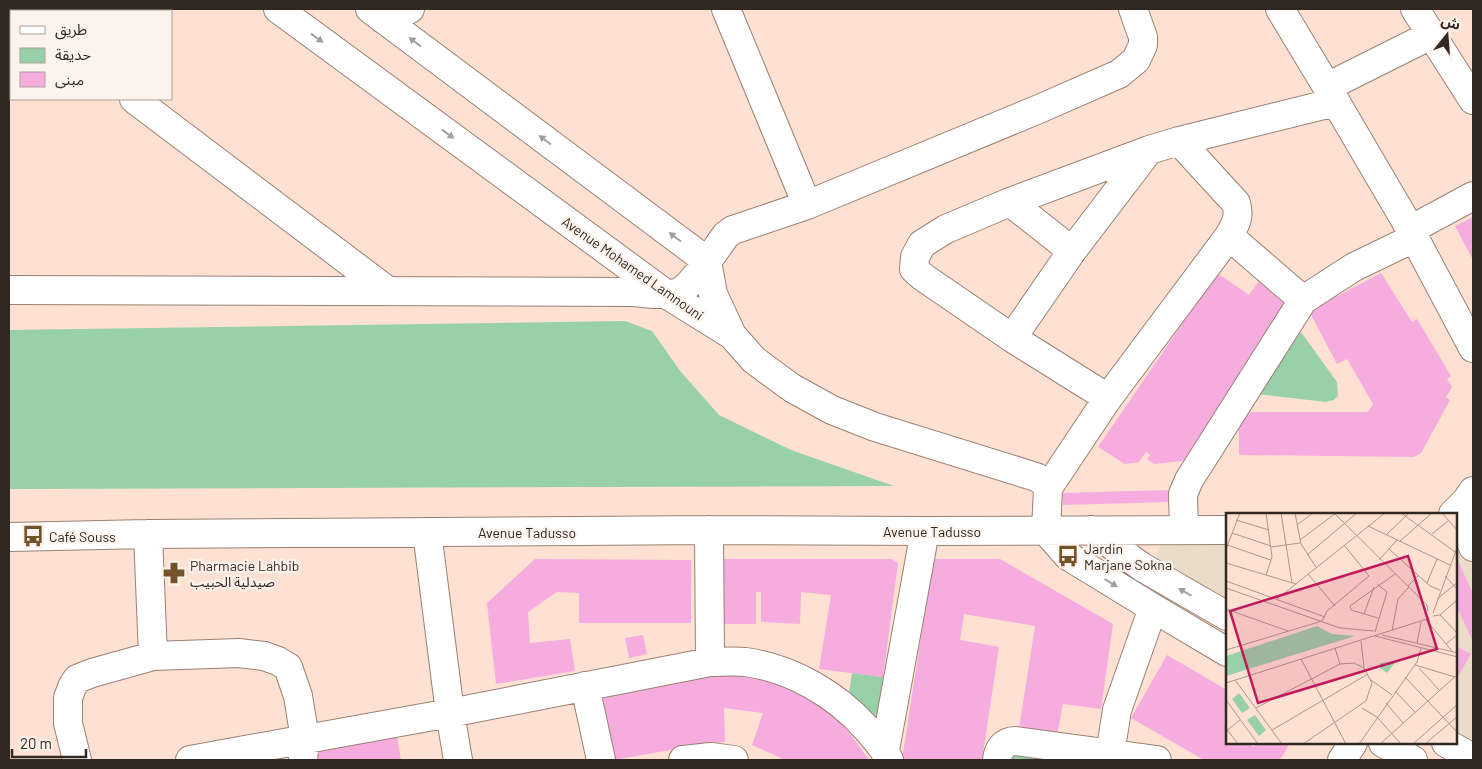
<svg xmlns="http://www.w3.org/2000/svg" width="1482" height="769" font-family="Barlow,'Noto Sans Arabic',sans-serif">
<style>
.commercial{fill:#eadcc9}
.green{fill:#98d0aa}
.building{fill:#f6acde}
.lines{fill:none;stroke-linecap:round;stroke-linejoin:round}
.minor-casing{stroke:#9a8072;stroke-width:30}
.minor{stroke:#fff;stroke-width:28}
.oneway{fill:#a39e9c}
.labels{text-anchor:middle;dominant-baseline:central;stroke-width:4.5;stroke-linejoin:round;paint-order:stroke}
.street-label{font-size:14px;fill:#322822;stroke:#fef3ec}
.poi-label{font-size:14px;fill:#322822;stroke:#fef3ec;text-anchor:start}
.inset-road{fill:none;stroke:#ac978c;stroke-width:1}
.view{fill:#c2185b;fill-opacity:0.15;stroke:#c2185b;stroke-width:2.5}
.inset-edge{fill:none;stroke:#322822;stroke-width:2.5}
</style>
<rect width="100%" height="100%" fill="#fee1d2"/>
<path class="commercial" d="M1162 544 1227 545V602L1154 559Z
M1456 547 1473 548V746L1456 736Z"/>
<path class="green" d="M625 321 652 331 681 372 719 415 791 450 894 486 9 489V330Z
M1301 332 1337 382 1338 396 1334 400 1326 402 1257 394Z
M852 673 883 677 878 714 876 716 872 714 849 694Z
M1011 753 1109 760H1008Z"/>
<path class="building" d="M1473 217V260L1455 226Z
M1217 273 1249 295 1261 278 1295 301 1183 461 1154 464 1147 459 1150 455 1146 452 1139 462 1125 464 1098 447Z
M1381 273 1412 322 1417 319 1451 376 1447 379 1452 387 1446 397 1450 400 1421 453 1414 457 1239 455V426L1251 412H1368L1373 404 1347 359 1337 364 1309 311Z
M1169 490 1170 502 1063 505 1062 493Z
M1456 556 1473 594V642L1456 605Z
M535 559 691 560V623H579V593L557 592 528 612 530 643 570 639 575 671 496 684 487 603Z
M722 559H891L898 563 883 677 819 669 831 595 801 592 800 624 761 622V592H756V624H722Z
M933 559H1000L1113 624 1101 709 1063 704 1057 735 1019 729 1035 626 964 614 960 640 999 647 982 760H902Z
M643 635 647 654 629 658 625 638Z
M1456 646 1471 654 1456 680Z
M1167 655 1227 690V743H1247L1254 747 1257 743H1290L1280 760H1204L1131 718Z
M727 674 749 676 773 681 797 691 817 704 838 720 854 739 869 760H783L779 757 752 745 763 713 724 708 725 742 704 744 614 760 602 695 704 676Z
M397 737 401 760H318L317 750Z"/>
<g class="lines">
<g class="minor-casing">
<path id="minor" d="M15 9 18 11
M278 9 666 294 732 335
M370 9 707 261 713 294 732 335 754 360 792 388 832 410 875 427 1036 477 1043 481 1048 488
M726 9 807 205
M1280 9 1327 87 1405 220 1473 348
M1415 9 1473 100
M383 19 410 9
M1327 87 1431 35
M134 99 388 291
M1179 141 1236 203C1240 217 1236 223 1229 236L1108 398 1048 488 1046 531 1068 556 1153 608 1227 652
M1010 202 1072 251
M1410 230 1473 196
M1229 236 1303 300
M9 290 633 292C647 293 662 296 676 293 691 289 716 248 726 235L733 230 807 205 1039 109 1119 74 1136 60 1143 45V37L1133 9
M1012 338 1072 251 1149 150
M1108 398 1012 338 923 277 914 269 915 257 922 244 946 229 1010 202 1149 150 1179 141 1336 102
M1453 514 1466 501 1473 491
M1465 527 1473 547
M709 530 710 662
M1091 530 1142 567 1227 616
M1184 530 1183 494 1189 480 1303 300 1354 267 1414 238
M427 532 450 713 458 760
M148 534 153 656
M9 537 148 534 709 530 925 531 1227 530
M585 686 601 760
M1383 743 1413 760
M1446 743 1473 758
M885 750 925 531
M1110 754 1117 710 1153 608
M77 760 68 723V698L72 687 77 679 92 673 153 656 239 653 264 656 278 661 288 667 298 696 305 739 303 760
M190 760 450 713 710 662C721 662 733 661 745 662 791 668 836 694 867 729 876 740 884 747 889 760
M683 760 711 757 734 760
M997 760C998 749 1004 741 1016 741L1157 760
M1342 760 1353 743"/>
</g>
<use href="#minor" class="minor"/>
</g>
<defs><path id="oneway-solid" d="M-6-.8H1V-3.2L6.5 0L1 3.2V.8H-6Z" transform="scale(1.25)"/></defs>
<g class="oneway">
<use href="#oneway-solid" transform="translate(317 38) rotate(36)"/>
<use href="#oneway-solid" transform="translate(415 42) rotate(-143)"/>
<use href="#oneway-solid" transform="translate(448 134) rotate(36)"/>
<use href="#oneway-solid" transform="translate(545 140) rotate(-143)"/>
<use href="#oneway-solid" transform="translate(675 237) rotate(-143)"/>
<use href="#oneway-solid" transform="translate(1111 583) rotate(32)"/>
<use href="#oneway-solid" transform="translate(1185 592) rotate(-150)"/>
</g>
<defs>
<g id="bus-bare" transform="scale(1.725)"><path d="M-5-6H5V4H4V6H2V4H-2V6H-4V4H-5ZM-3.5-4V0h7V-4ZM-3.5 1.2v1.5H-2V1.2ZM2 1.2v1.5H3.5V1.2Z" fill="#74522a" stroke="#fef3ec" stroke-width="2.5" paint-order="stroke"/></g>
<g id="pharmacy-bare" transform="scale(1.725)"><path d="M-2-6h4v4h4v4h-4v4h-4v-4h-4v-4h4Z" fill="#74522a" stroke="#fef3ec" stroke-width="2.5" paint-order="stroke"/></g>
</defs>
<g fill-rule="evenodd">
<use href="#bus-bare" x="33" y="536"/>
<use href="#bus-bare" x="1068" y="556"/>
<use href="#pharmacy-bare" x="174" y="573"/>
</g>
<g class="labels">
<g class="street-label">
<text transform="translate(633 268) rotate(35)">Avenue Mohamed Lamnouni</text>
<text x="932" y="531">Avenue Tadusso</text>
<text x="527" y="532">Avenue Tadusso</text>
</g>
<g class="poi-label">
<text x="49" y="536">Café Souss</text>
<text x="1084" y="548">Jardin<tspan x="1084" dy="16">Marjane Sokna</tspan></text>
<text x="190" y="565">Pharmacie Lahbib<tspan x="190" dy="16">صيدلية الحبيب</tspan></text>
</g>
</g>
<g transform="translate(1226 513)">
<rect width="231" height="231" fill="#fee1d2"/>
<path d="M91 113 106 121 129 123 0 163V143ZM170 148 161 160 154 155V150ZM13 180 24 195 16 200 6 186ZM29 202 40 217 33 223 21 207Z" fill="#98d0aa"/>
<path class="inset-road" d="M55 0 66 70M69 0 75 31 90 54M108 0 201 92 202 98M175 0 232 41M216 0 232 18M10 7 43 17M71 12 87 0M142 13 224 52M6 20 45 33M206 21 222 8M160 22 183 0M74 27 110 0M174 28 206 0M1 32 45 47M45 34 74 30M0 36 14 0M163 36 204 73 214 77M81 42 131 0M153 47 171 27M0 50 70 71M82 61 109 93M40 62 46 44 40 0M219 63 232 77M0 68 99 104M201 70 211 46M182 73 193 62M0 75 114 115 148 118M51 86 159 0M211 86 232 69M0 96 62 118M207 100 232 32M138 101 148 74M214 102 232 121M207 103 214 102 232 86M152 105 125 97 124 93 169 61M200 107 226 138M166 118 172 86 183 74M149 119 161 79 151 71M156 122 232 140M149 123 232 144M135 128 138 155M191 130 195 109M220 131 232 121M109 135 114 151M0 137 96 108 101 98 143 63 118 32M75 146 120 231M189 152 229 164M193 155 213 177M179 164 232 220M9 167 56 231M145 167 166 182M0 170 204 105M169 178 189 199M0 187 32 231M160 190 177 210M30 195 114 151 128 150 138 155 146 170 140 188 77 231M136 195 151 204 175 231M0 215 12 231M46 217 142 161M0 218 14 207M133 231 191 149 195 135M154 231 232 161M187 231 232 191M199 231 232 203"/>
<path class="view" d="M182 43 211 136 32 190 4 98Z"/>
<rect width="231" height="231" class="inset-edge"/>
</g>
<rect width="1482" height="769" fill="none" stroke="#322822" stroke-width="20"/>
<rect x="10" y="10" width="162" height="90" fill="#fef3ec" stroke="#aca29b"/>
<rect x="20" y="26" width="25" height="8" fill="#ffffff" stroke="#aca29b"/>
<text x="55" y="35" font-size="15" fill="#322822">طريق</text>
<rect x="20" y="48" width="25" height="15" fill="#98d0aa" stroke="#aca29b"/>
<text x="55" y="60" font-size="15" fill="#322822">حديقة</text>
<rect x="20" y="72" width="25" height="15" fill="#f6acde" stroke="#aca29b"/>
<text x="55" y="85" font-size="15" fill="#322822">مبنى</text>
<g transform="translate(1447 35) rotate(17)" stroke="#fef3ec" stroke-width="4" paint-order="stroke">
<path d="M0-4L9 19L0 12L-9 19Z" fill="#322822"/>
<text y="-8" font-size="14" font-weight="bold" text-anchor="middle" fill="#322822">ش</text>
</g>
<path d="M12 749v8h74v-8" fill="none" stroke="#322822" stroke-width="2.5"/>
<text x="20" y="749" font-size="15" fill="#322822" stroke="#fef3ec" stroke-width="4" paint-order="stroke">20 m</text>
</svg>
